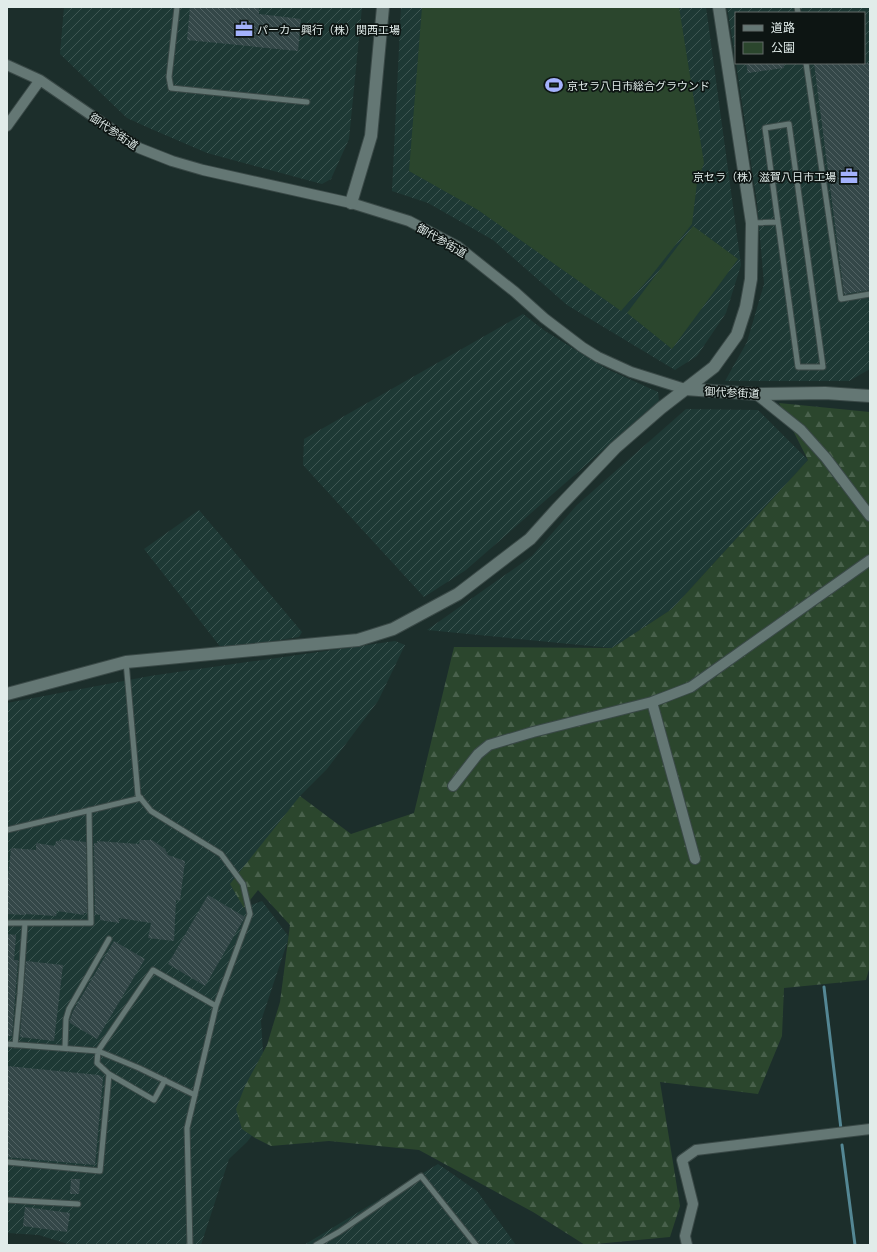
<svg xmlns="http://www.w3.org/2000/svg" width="877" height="1252" font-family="'Open Sans','Noto Sans JP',sans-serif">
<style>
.industrial{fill:url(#industrial-furrows)}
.green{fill:#2b462d}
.forest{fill:url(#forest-firs)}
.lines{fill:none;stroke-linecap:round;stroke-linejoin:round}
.stream{stroke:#548794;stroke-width:3}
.building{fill:url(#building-back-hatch)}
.service-casing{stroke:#3a4947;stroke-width:7}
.minor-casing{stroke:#3a4947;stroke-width:12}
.tertiary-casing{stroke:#3a4947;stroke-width:14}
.service{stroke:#647774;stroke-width:5}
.minor{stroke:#647774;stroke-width:10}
.tertiary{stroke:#647774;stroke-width:12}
.labels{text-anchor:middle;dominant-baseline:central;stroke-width:3.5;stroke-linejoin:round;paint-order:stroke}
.poi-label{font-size:11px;fill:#e1ecea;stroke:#0d1513;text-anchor:start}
.street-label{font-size:11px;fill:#e1ecea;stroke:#0d1513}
</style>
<defs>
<pattern id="industrial-furrows" width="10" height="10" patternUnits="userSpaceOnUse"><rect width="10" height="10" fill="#1e3935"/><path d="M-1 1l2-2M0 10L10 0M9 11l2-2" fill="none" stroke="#3e5652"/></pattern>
<pattern id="forest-firs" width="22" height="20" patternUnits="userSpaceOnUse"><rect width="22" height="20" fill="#2b462d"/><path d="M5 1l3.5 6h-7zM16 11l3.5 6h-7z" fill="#49614c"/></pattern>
<pattern id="building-back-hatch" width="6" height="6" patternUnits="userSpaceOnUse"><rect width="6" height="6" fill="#344748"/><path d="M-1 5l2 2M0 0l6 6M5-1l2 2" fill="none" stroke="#516263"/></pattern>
</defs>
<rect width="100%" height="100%" fill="#1c2e2b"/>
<path class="industrial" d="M64 7H362L349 139 331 179 322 184 207 153 149 128 127 118 60 54Z
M401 7H706L741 265 726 313 697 356 675 370 567 305 493 240 428 203 392 191Z
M727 7H870V369L849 381H725L747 342 764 284 757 203 736 63H864V13H736V61Z
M523 314 545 331 607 369 658 392 659 401 466 570 424 597 303 465 304 439Z
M686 409 758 410 808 460 672 609 612 648 427 630 532 556 577 505Z
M199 510 302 632 299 637 222 649 144 549Z
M395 641 405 645 378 701 327 769 300 796 244 908 262 901 289 937 261 1021 267 1116 247 1142 229 1159 201 1245H71L39 1235 7 1233V703L150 676Z
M438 1164 477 1191 516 1245H304Z"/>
<path class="green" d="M422 7H679L704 163 697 183 692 224 651 276 621 311 478 210 409 171Z
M693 226 738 259 672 349 627 313Z"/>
<path class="forest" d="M779 403 870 412V966L866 980 784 988 782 1036 758 1094 660 1082 680 1206 670 1237 585 1245 533 1212 419 1150 329 1141 271 1146 255 1138 242 1129 236 1109 245 1086 267 1045 280 1002 290 925 258 890 244 908 230 884 300 796 351 834 414 813 454 647 612 648 672 609 808 460Z"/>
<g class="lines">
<path class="stream" d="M824 987 841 1129
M842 1145 855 1245"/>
</g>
<path class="building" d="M190 7H259V14L301 19 298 51 187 40Z
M746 63H784V68L748 73Z
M814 63H870V290L844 294Z
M61 839 86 842 87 913H84V915L57 911 56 916 25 914V915L7 914V888L11 848 36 850V843L55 846 56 841H61Z
M140 840H152L165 849 168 855 185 861 180 901 176 900 174 941 148 938 151 923 119 918V923L100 920V915L95 914 94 843H97V841L139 844Z
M208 895 245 917 205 986 168 964Z
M7 934 16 935 14 960H18L12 1036H7Z
M114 941 145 959 97 1039 70 1023V1020L73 1011Z
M26 961 63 965 54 1041 20 1037Z
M7 1066 99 1075 103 1078 95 1165 7 1157Z
M71 1179H80L79 1194H70Z
M25 1207 70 1213 67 1232 23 1226Z"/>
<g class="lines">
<g class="service-casing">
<path id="service" d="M177 7 169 77 171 88 307 102
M797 7 798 13
M806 63 841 299 870 294
M789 124 823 367H798L765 128Z
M752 223 778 222
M126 662 138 795 151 811 221 854 243 884 250 914 216 1006 187 1128 190 1245
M7 830 141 798
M7 923H91L89 810
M7 1044 98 1051 139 1068 195 1095
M15 1045 20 994 25 923
M65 1048 66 1019 69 1009 109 939
M109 1074 154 1100 165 1080
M7 1162 100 1171 109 1074 97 1063 98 1051 153 970 216 1006
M7 1200 78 1204
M316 1245 339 1232 421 1176 476 1245"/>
</g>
<g class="minor-casing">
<path id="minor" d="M7 65 40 80 139 148 172 161 203 170 351 203 409 221 457 246 515 292 544 318 582 347 598 357 631 372 685 389
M7 126 40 80
M756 394 801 430 826 458 870 516
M652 702 695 859
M453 786 478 754 489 745 533 732 652 702 691 687 870 560
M687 1245 685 1236 693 1204 682 1160 696 1150 870 1129"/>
</g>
<g class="tertiary-casing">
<path id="tertiary" d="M351 203 371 136 383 7
M685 389 756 394 825 393 870 396
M7 694 126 662 358 640 393 629 458 594 530 539 557 509 615 448 661 408 714 367 737 335 746 307 751 279 752 223 719 7"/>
</g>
<use href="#service" class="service"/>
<use href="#minor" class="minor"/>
<use href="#tertiary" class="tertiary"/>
</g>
<defs>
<g id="office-bare" transform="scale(1.38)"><path d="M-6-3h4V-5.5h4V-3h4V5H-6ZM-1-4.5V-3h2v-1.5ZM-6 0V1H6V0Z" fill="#a4b2fc" stroke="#0d1513" stroke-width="2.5" paint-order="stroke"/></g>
<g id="stadium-bare" transform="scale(1.38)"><path d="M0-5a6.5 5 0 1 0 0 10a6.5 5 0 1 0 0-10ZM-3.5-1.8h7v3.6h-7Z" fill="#a4b2fc" stroke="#0d1513" stroke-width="2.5" paint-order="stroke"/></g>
</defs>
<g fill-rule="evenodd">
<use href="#office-bare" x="244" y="29"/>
<use href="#stadium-bare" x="554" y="85"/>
<use href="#office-bare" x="849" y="176"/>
</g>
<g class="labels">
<g class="poi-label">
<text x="257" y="29">パーカー興行（株）関西工場</text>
<text x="567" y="85">京セラ八日市総合グラウンド</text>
<text x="836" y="176" text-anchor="end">京セラ（株）滋賀八日市工場</text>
</g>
<g class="street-label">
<text transform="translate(114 131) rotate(34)">御代参街道</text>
<text transform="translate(442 240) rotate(30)">御代参街道</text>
<text transform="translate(732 392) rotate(3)">御代参街道</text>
</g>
</g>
<rect width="877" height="1252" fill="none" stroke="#e1ecea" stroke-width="16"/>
<rect x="735" y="12" width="130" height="52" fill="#0d1513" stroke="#626b69"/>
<rect x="743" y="25" width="20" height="6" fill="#647774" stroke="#626b69"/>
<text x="771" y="32" font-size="12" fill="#e1ecea">道路</text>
<rect x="743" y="42" width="20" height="12" fill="#2b462d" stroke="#626b69"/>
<text x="771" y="52" font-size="12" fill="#e1ecea">公園</text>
</svg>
